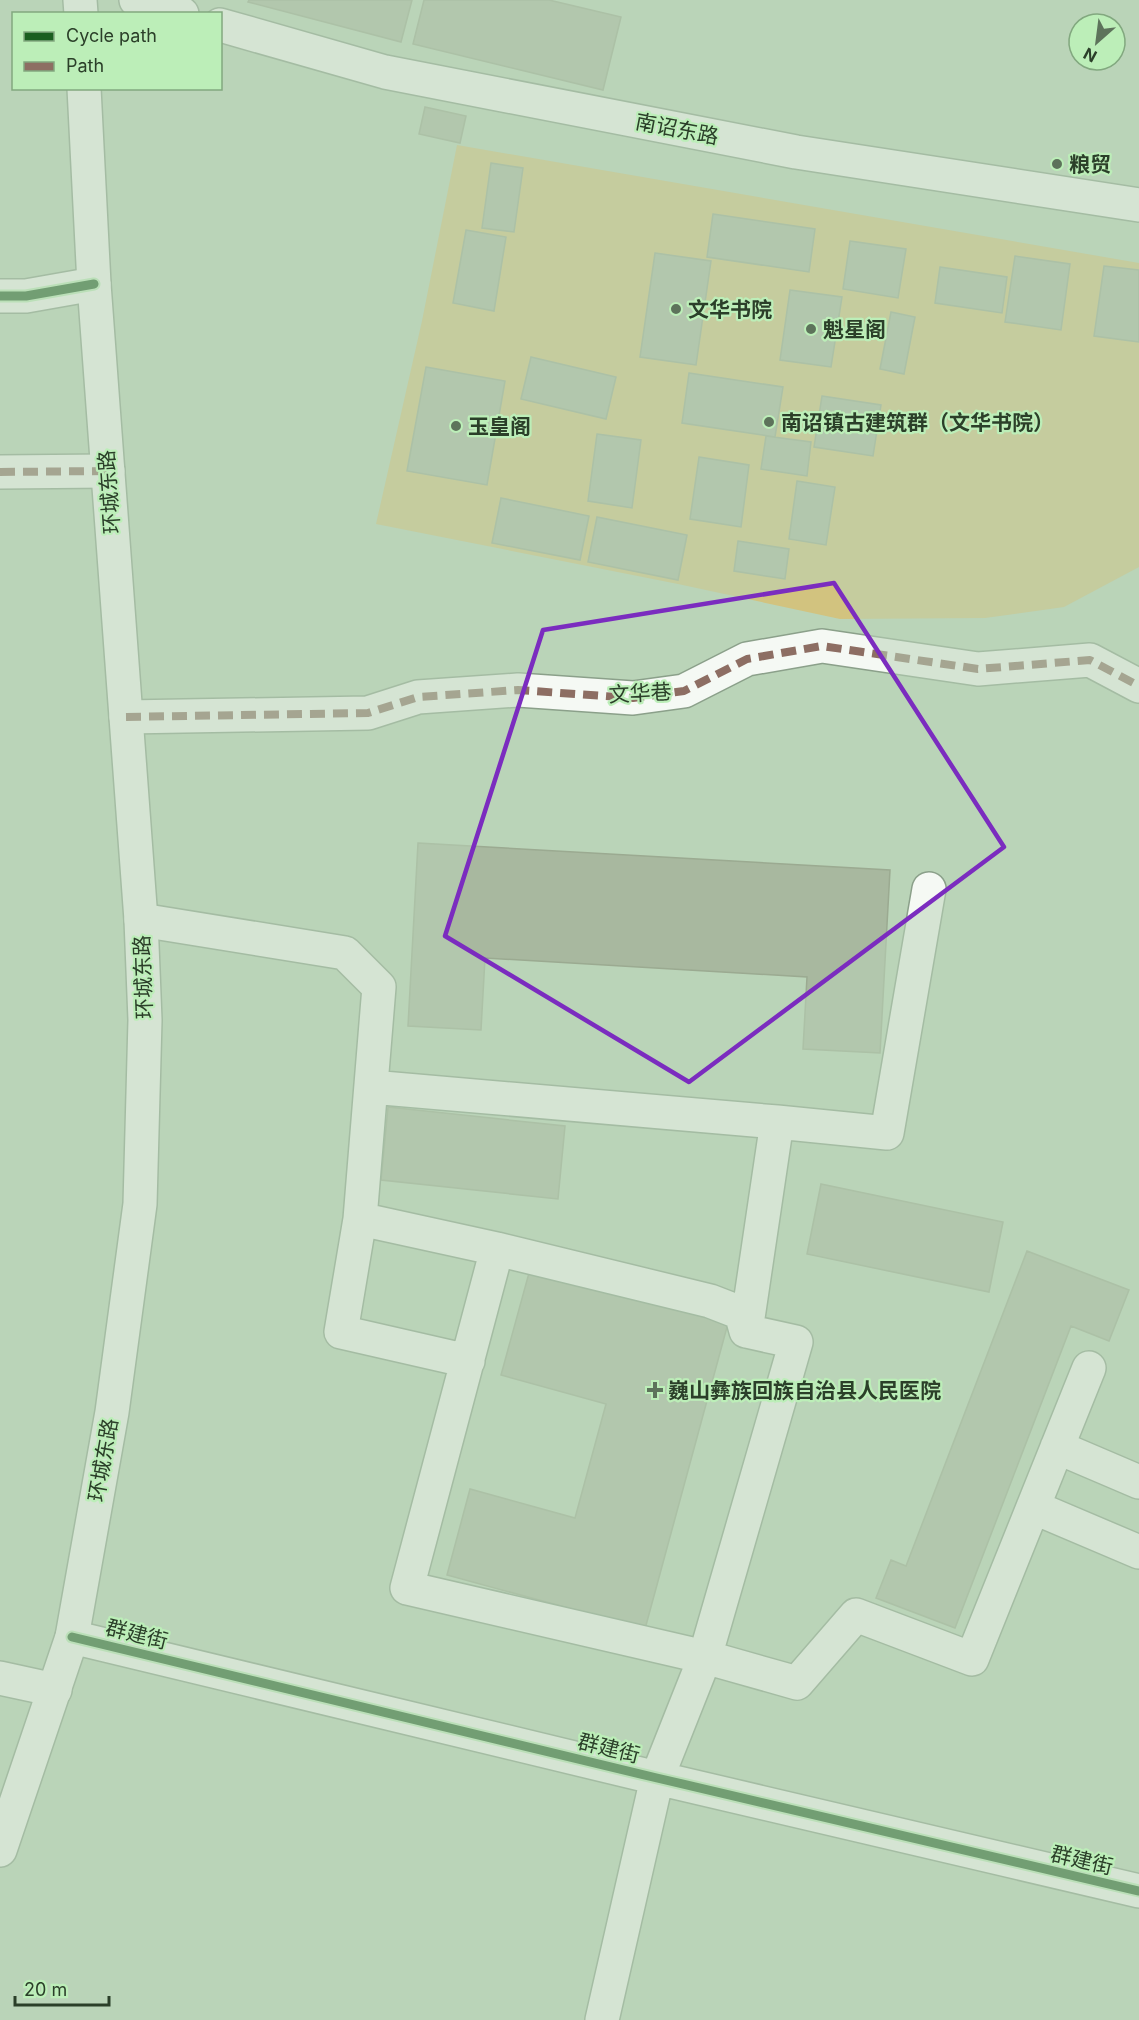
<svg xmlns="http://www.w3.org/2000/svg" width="1139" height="2020" font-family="Inter,'Noto Sans SC',sans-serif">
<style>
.green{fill:#d2c37f}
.building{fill:#a8b89f;stroke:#9baa91;stroke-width:1.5}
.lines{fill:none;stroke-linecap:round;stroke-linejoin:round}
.minor-casing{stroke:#8ba08a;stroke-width:36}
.major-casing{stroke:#8ba08a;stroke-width:36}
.minor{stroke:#f5f9f4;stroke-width:33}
.major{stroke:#f5f9f4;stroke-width:33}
.quiet{stroke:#8d6e63;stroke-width:8;stroke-dasharray:15 8;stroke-linecap:butt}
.cycleway-casing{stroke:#bceeb8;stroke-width:13}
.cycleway{stroke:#1b5e20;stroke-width:9}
.marked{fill:none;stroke:#7b2cbf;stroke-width:4.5;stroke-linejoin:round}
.poi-dot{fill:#5d735b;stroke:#bceeb8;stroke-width:2}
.labels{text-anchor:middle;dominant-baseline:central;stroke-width:4.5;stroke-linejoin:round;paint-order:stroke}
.street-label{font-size:21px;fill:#2b3f29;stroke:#bceeb8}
.poi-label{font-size:21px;font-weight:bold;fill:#2b3f29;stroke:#bceeb8;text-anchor:start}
</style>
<rect width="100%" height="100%" fill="#bad4b8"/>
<path class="green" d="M457 145 1139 263V567L1064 607 985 618 840 619 678 584 376 524 422 321Z"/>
<path class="building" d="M249 0H412L401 42 248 2Z
M424 0H549L621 17 603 90 413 44Z
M425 107 466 116 460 143 419 134Z
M491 163 523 168 514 232 482 228Z
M713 214 815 229 809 272 707 257Z
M466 230 506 237 494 311 453 303Z
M850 241 906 249 898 298 843 289Z
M655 253 711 261 696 365 640 357Z
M1015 256 1070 264 1061 330 1005 322Z
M1104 266 1139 270V342L1094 336Z
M940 267 1007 277 1002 313 935 303Z
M790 290 842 297 831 367 780 360Z
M891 312 915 317 904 374 880 369Z
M531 357 616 377 606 419 521 399Z
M426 367 505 381 487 485 407 471Z
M689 373 783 387 775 437 682 423Z
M822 396 881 405 873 456 814 447Z
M597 434 641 440 632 508 588 501Z
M766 436 811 442 807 476 761 469Z
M699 457 749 465 741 527 690 519Z
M797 481 835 487 826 545 789 539Z
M501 498 589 516 580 560 492 543Z
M597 517 687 535 678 580 588 562Z
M738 541 789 549 785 579 734 571Z
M418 843 890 870 880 1053 803 1049 807 977 485 958 481 1030 408 1026Z
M388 1107 565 1126 558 1199 381 1180Z
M821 1184 1003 1222 989 1292 807 1254Z
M1027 1251 1129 1290 1109 1341 1071 1326 955 1628 876 1598 891 1560 906 1566Z
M532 1262 730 1316 645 1629 447 1575 470 1489 575 1518 606 1404 501 1375Z"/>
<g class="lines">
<g class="minor-casing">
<path id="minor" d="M0 296H26L94 284
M0 472 108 471
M126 717 368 713 418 697 518 690 633 698 684 691 747 659 822 646 978 669 1090 660 1139 686
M141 920 345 953 379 987 360 1219 497 1249 407 1588 705 1657 797 1683 856 1615 972 1659 1089 1368
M371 1087 777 1122 746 1331 796 1342 705 1657 657 1778 602 2020
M777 1122 887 1133 929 889
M360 1219 341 1332 468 1361
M497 1249 710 1301 741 1313 746 1331
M1057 1447 1139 1482
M1033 1507 1139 1552
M72 1637 657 1778 1139 1891
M0 1678 55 1690"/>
</g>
<g class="major-casing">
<path id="major" d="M80 0 81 14
M136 0 182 14
M220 25 385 72 796 152 1139 205
M0 1850 72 1637 112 1412 140 1204 145 1020 141 920 94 284 84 88"/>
</g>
<use href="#minor" class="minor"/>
<use href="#major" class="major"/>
<path class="quiet" d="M0 472 108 471
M126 717 368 713 418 697 518 690 633 698 684 691 747 659 822 646 978 669 1090 660 1139 686"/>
<g class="cycleway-casing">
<path id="cycleway" d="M0 296H26L94 284
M72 1637 657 1778 1139 1891"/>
</g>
<use href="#cycleway" class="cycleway"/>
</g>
<path d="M0 0H1139V2020H0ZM834 583 1004 847 689 1082 445 936 543 630Z" fill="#bad4b8" fill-opacity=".55" fill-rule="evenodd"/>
<path class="marked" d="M834 583 1004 847 689 1082 445 936 543 630Z"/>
<g class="poi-dot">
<circle cx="1057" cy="164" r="6"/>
<circle cx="676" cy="309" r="6"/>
<circle cx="811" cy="329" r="6"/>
<circle cx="769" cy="422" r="6"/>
<circle cx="456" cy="426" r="6"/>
<path d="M652 1381h6v6h6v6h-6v6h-6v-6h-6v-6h6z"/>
</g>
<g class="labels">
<g class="street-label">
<text transform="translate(677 129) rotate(11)">南诏东路</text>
<text transform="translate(109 492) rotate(-94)">环城东路</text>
<text transform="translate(640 693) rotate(-3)">文华巷</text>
<text transform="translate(143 977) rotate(-92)">环城东路</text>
<text transform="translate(103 1460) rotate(-80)">环城东路</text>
<text transform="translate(137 1634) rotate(14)">群建街</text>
<text transform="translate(609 1748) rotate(14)">群建街</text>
<text transform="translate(1082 1860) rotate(13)">群建街</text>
</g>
<g class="poi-label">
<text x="1069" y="164">粮贸</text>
<text x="688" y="309">文华书院</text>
<text x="823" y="329">魁星阁</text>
<text x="781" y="422">南诏镇古建筑群（文华书院）</text>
<text x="468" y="426">玉皇阁</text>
<text x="668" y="1390">巍山彝族回族自治县人民医院</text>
</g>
</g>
<rect x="12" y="12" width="210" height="78" fill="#bceeb8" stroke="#82a87f" stroke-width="1.5"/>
<rect x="24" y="32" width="30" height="9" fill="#1b5e20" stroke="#82a87f" stroke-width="1.5"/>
<text x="66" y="42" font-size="18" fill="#2b3f29">Cycle path</text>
<rect x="24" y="62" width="30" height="9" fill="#8d6e63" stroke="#82a87f" stroke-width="1.5"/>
<text x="66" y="72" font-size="18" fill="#2b3f29">Path</text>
<g transform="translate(1097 42) rotate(208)"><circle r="28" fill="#bceeb8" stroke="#82a87f" stroke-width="1.5"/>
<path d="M0-4.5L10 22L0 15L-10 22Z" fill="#5d735b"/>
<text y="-9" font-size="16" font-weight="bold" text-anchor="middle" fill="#2b3f29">N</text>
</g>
<path d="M15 1996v9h94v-9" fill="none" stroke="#2b3f29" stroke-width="3"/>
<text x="24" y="1996" font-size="18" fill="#2b3f29" stroke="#bceeb8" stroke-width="4.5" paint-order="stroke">20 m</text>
</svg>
